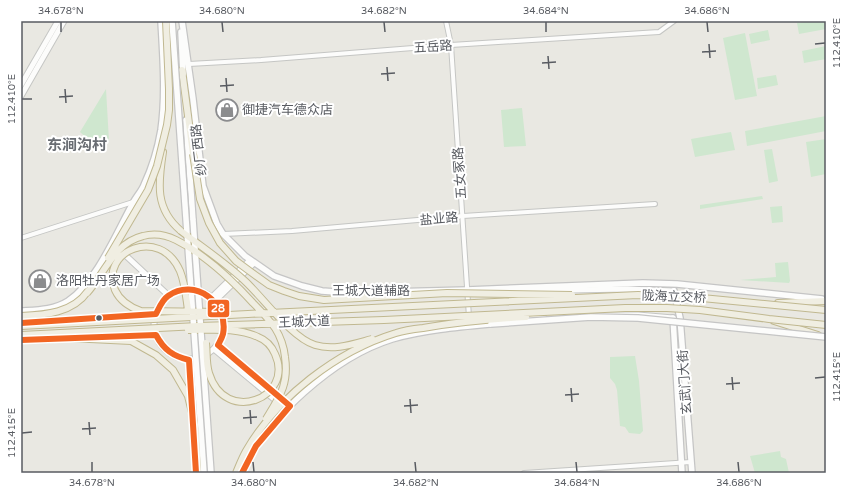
<svg xmlns="http://www.w3.org/2000/svg" width="847" height="494" font-family="'Varela Round','Noto Sans SC',sans-serif">
<style>
.green{fill:#cfe7cf}
.lines{fill:none;stroke-linecap:round;stroke-linejoin:round}
.minor-casing{stroke:#c5c6c4;stroke-width:6}
.tertiary-casing{stroke:#c5c6c4;stroke-width:7}
.secondary-casing{stroke:#c5c5c5;stroke-width:8}
.trunk-casing{stroke:#c0b890;stroke-width:8}
.minor{stroke:#fcfcfb;stroke-width:4}
.tertiary{stroke:#fcfcfb;stroke-width:5}
.secondary{stroke:#fcfcfb;stroke-width:5.5}
.trunk{stroke:#f0eee2;stroke-width:6}
.secondary-bridge-casing{stroke:#c5c5c5;stroke-width:8;stroke-linecap:butt}
.trunk-bridge-casing{stroke:#c0b890;stroke-width:8;stroke-linecap:butt}
.secondary-bridge{stroke:#fcfcfb;stroke-width:5.5}
.trunk-bridge{stroke:#f0eee2;stroke-width:6}
.bus-1-casing{stroke:#fff;stroke-width:9}
.bus-1{stroke:#f26522;stroke-width:6}
.ticks{fill:none;stroke:#585b61;stroke-width:1.5}
.bus-dot{fill:#585b61;stroke:#fff;stroke-width:1.5}
.labels{text-anchor:middle;dominant-baseline:central;stroke-width:4;stroke-linejoin:round;paint-order:stroke}
.street-label{font-size:13px;fill:#585b61;stroke:#fff}
.poi-label{font-size:13px;fill:#585b61;stroke:#fff;text-anchor:start}
.quarter-label{font-size:15px;font-weight:bold;fill:#696d73;stroke:#fff}
.line-badge{stroke:#fff;stroke-width:1.5}
.badge-label{font-size:11px;text-anchor:middle;font-weight:bold;fill:#fff}
.neatline{fill:none;stroke:#585b61;stroke-width:1.5}
.ticks-label{font-size:10px;text-anchor:middle;fill:#585b61}
</style>
<rect width="100%" height="100%" fill="#e9e8e2"/>
<path class="green" d="M804 21H826V29L799 34 797 23 804 22Z
M768 30 770 40 751 44 749 34Z
M745 33 757 96 735 100 723 38Z
M826 46V59L804 63 802 51Z
M776 75 778 85 758 89 757 78Z
M106 89 109 141 91 142 80 132Z
M522 108 526 146 504 147 501 110Z
M826 116V131L747 146 745 131Z
M731 132 735 150 695 157 691 139Z
M826 139V174L811 177 806 142Z
M772 149 778 181 769 183 764 150Z
M762 196 763 199 700 209V205Z
M782 206 783 222 772 223 770 207Z
M788 262 790 281 789 283 740 280 776 277 775 263Z
M635 356 639 381 643 431 640 434 629 433 625 427 620 426 617 390 615 384 610 378V357Z
M780 451 781 457 786 459 789 473H755L750 456Z"/>
<g class="lines">
<g class="minor-casing">
<path id="minor" d="M446 21 451 45 469 317
M189 64 261 60 451 45 659 32 674 21
M223 234 292 231 463 216 655 204
M21 238 133 202
M524 473 691 462"/>
</g>
<g class="tertiary-casing">
<path id="tertiary" d="M21 85 58 21
M21 96 64 21
M123 253 169 296
M154 324a35 35 0 1 1 70 0a35 35 0 1 1-70 0Z
M513 291 628 289 674 291
M212 297 250 260
M215 301 254 263
M596 315H638L673 318
M522 319 544 318
M218 345 290 406
M214 349 280 404"/>
</g>
<g class="secondary-casing">
<path id="secondary" d="M182 21 193 99 203 186 217 224 223 234 245 256 274 276 302 286 322 291 349 293 467 290 643 283 677 284 822 299
M181 32 183 74
M186 120 193 220
M674 291 680 318 692 473
M21 311C37 310 54 310 68 301 96 283 117 232 133 203 136 197 141 192 144 185 152 168 158 148 161 130 166 94 163 57 161 21
M673 318 682 473
M21 323 156 314
M107 338 156 335
M21 340 55 339
M189 360 192 405
M242 473C266 418 334 357 392 339 424 330 458 327 491 324"/>
</g>
<g class="trunk-casing">
<path id="trunk" d="M182 70 193 154
M163 152C158 184 155 209 181 231
M778 303 826 301
M774 321 818 335"/>
</g>
<use href="#minor" class="minor"/>
<use href="#tertiary" class="tertiary"/>
<use href="#secondary" class="secondary"/>
<use href="#trunk" class="trunk"/>
<g class="secondary-bridge-casing">
<path id="secondary-bridge" d="M172 21 204 473
M193 220 211 473
M491 324 591 317 638 318 826 337"/>
</g>
<g class="trunk-bridge-casing">
<path id="trunk-bridge" d="M193 154 200 199 209 223 220 243 236 261 255 275 269 285 284 291 299 296 324 300 447 293 572 295
M181 231C203 248 226 263 246 282 264 299 292 338 315 345 334 351 353 344 372 339
M108 258 148 190 157 166 167 125 169 110V89L166 21
M87 293C105 273 114 243 143 236 154 233 166 235 176 240 204 254 232 280 253 303 261 311 269 319 275 328 280 336 284 347 285 357 289 384 280 396 266 419
M188 310C186 297 185 283 180 271 160 225 99 251 115 290 120 301 129 307 141 311L223 312
M21 316C45 315 73 313 88 291
M21 326 248 314 638 295 702 298 826 310
M188 330C211 330 237 327 258 337 266 340 272 347 275 354 295 398 225 426 209 373 206 364 207 352 206 343
M21 335 198 326 384 320 625 308H667L700 310 769 319 826 325
M49 337 131 341 156 355 173 370 188 396 196 429 198 473
M236 473C239 466 242 458 246 451 277 397 337 351 396 333 405 330 414 329 423 328 457 322 492 319 526 317"/>
</g>
<use href="#secondary-bridge" class="secondary-bridge"/>
<use href="#trunk-bridge" class="trunk-bridge"/>
<g class="bus-1-casing">
<path id="bus-1" d="M21 323 156 314C159 308 162 300 168 296 195 277 229 303 223 334 222 338 220 341 218 345L290 406 256 446 242 473
M21 340 156 335C164 350 173 356 189 360L196 473"/>
</g>
<use href="#bus-1" class="bus-1"/>
</g>
<path class="ticks" d="M61 22V32M222 22 223 32M384 22 385 32M546 22V32M707 22 708 32M709 44 710 58M815 44 825 43M702 52 716 51M548 56 549 69M542 63 556 62M387 67 388 81M381 74 395 73M226 78 227 92M220 86 234 85M65 89 66 103M59 97 73 96M22 99H32M732 377 733 390M815 378 825 377M726 384 740 383M571 388 572 402M565 395 579 394M410 399 411 413M404 406 418 405M250 410 251 424M243 418 257 417M89 422 90 435M82 429 96 428M22 433 32 432M92 462V472M253 462 254 472M415 462 416 472M576 462 577 472M738 462 739 472"/>
<defs>
<g id="shop-ring" transform="scale(1.15)"><circle r="9.5" fill="#fff" stroke="#8b8c8e" stroke-width="1.5"/><path d="M-5-2.5h2.3a2.7 3.5 0 0 1 5.4 0H5L5.5 6h-11ZM-1.5-2.5h3a1.5 2.3 0 0 0-3 0Z" fill="#8b8c8e"/></g>
</defs>
<g fill-rule="evenodd">
<use href="#shop-ring" x="227" y="110"/>
<use href="#shop-ring" x="40" y="281"/>
</g>
<circle class="bus-dot" cx="99" cy="318" r="3.5"/>
<g class="labels">
<g class="street-label">
<text transform="translate(433 47) rotate(-4)">五岳路</text>
<text transform="translate(199 150) rotate(-97)">纱厂西路</text>
<text transform="translate(460 173) rotate(-94)">五女冢路</text>
<text transform="translate(439 219) rotate(-5)">盐业路</text>
<text x="371" y="291">王城大道辅路</text>
<text transform="translate(674 297) rotate(2)">陇海立交桥</text>
<text transform="translate(304 322) rotate(-2)">王城大道</text>
<text transform="translate(685 382) rotate(-94)">玄武门大街</text>
</g>
<g class="poi-label">
<text x="242" y="110">御捷汽车德众店</text>
<text x="56" y="281">洛阳牡丹家居广场</text>
</g>
<g class="quarter-label">
<text x="77" y="145">东涧沟村</text>
</g>
</g>
<rect class="line-badge" x="207" y="299" width="23" height="19" rx="4" fill="#f26522"/>
<g class="badge-label">
<text x="218" y="312">28</text>
</g>
<rect width="847" height="494" fill="none" stroke="#ffffff" stroke-width="44"/>
<rect x="22" y="22" width="803" height="450" class="neatline"/>
<g class="ticks-label">
<text x="61" y="14">34.678°N</text>
<text x="222" y="14">34.680°N</text>
<text x="384" y="14">34.682°N</text>
<text x="546" y="14">34.684°N</text>
<text x="707" y="14">34.686°N</text>
<text transform="translate(836 43) rotate(-90)" y="4">112.410°E</text>
<text transform="translate(11 99) rotate(-90)" y="4">112.410°E</text>
<text transform="translate(836 377) rotate(-90)" y="4">112.415°E</text>
<text transform="translate(11 433) rotate(-90)" y="4">112.415°E</text>
<text x="92" y="486">34.678°N</text>
<text x="254" y="486">34.680°N</text>
<text x="416" y="486">34.682°N</text>
<text x="577" y="486">34.684°N</text>
<text x="739" y="486">34.686°N</text>
</g>
</svg>
